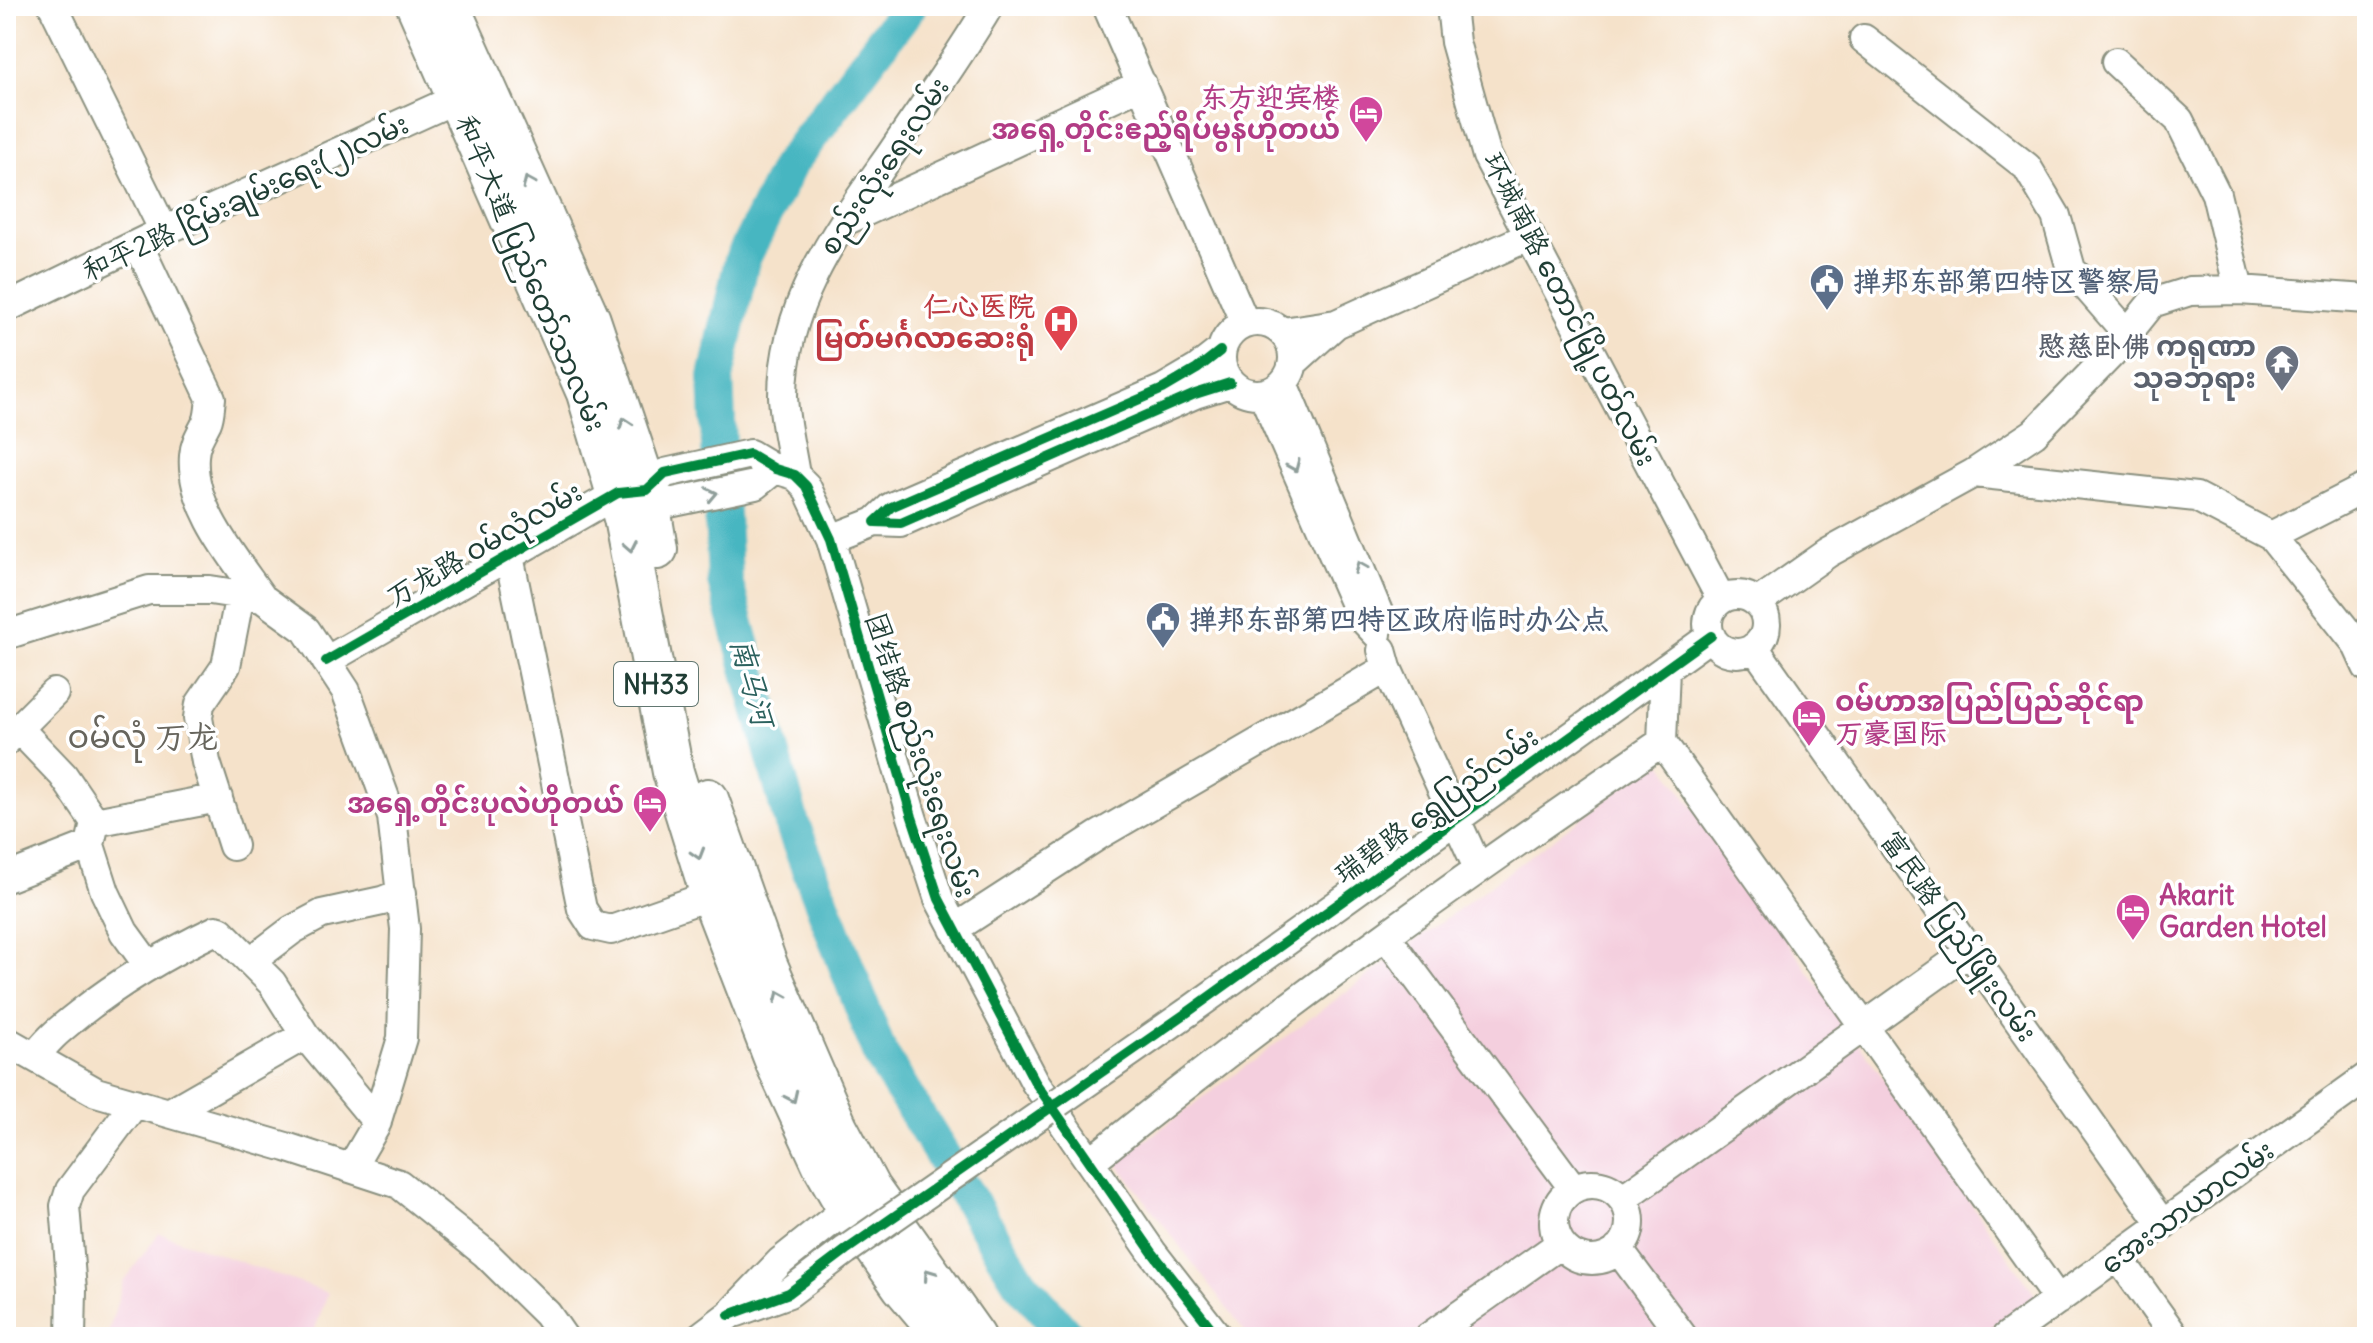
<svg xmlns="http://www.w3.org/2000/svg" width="2373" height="1343" font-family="Delius,'LXGW WenKai TC','Noto Sans Myanmar',sans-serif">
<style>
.built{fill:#f4cfde}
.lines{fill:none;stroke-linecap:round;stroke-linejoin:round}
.river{stroke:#47b6c1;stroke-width:36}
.minor-casing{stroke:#8a907f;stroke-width:32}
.highway-casing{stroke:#8a907f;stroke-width:44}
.minor{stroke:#fff;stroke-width:28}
.highway{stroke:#fff;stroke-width:40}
.minor-bridge-casing{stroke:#8a907f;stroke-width:32;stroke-linecap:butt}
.minor-bridge{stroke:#fff;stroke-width:28}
.cycleway-casing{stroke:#fff;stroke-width:15}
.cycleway{stroke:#00873e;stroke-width:10}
.oneway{stroke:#8f9e9a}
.labels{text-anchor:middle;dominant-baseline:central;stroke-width:7;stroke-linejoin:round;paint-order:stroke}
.shield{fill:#fff;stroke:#627771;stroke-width:2}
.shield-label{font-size:26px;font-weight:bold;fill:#1f3d34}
.hotel-label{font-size:28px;font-weight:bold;fill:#b23c85;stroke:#fff;text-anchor:end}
.street-label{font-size:28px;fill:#1f3d34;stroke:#fff}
.service-label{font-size:28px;font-weight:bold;fill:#4e5e75;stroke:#fff;text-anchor:start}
.health-label{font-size:28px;font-weight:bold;fill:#be3a42;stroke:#fff;text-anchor:end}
.worship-label{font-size:28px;font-weight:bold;fill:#5b616d;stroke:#fff;text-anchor:end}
.water-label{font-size:30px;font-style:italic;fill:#2b615e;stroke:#fff}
.quarter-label{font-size:32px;fill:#67655d;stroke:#fff}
</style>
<rect width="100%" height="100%" fill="#fff"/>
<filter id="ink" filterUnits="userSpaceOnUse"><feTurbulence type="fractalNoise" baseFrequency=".0125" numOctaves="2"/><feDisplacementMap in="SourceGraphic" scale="16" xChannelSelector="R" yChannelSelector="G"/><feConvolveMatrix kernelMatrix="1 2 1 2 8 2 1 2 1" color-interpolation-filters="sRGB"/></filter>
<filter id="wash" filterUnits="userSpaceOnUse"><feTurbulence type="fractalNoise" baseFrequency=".006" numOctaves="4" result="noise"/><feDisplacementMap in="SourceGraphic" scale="32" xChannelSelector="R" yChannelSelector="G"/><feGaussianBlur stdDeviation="1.8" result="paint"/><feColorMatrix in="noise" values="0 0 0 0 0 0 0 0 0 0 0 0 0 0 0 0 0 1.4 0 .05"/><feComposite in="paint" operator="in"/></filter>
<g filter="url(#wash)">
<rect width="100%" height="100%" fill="#f5e2ca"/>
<path class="built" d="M1660 760 2036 1296 1978 1337H1249L1116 1162Z
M159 1233 328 1293 312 1337H107L123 1282Z"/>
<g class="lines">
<path class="river" d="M909 6 789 165 742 260 716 377 725 581 792 824 880 1054 1020 1282 1068 1337"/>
</g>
</g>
<g filter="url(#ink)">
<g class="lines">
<g class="minor-casing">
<path id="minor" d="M53 6 164 231
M1107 6 1245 323
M1451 6 1455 42 1487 156 1721 599
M1864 39 2027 167 2056 216 2071 269 2127 333
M2116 62 2179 120 2216 194 2239 290
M845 221 1142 84
M138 244 211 398C210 405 210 415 207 422 201 434 195 442 194 456 190 507 235 559 262 598
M6 308 164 231 473 91
M1221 358a36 36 0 1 1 72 0a36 36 0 1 1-72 0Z
M1336 324 1530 236
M1283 332 1336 324 1293 363
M1220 351 1197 369 1163 389 891 507 875 522 901 523 1195 394 1230 383
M1263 394 1360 616 1377 634 1378 612 1283 383
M1974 473 2034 433 2112 353 2152 303 2190 291 2239 290 2367 299
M795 475C791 449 784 422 783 396 783 301 839 228 891 154 924 105 959 57 989 6
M647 490 669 503 755 485 775 469
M2271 536 2367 487
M831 539 875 522
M509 556 582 909 593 926 611 930 711 895
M1708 624a29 29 0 1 1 58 0a29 29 0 1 1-58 0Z
M1757 603 1828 553 1974 473 2196 497 2271 536 2356 643 2367 667
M6 635 149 590H210L262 598 306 630 346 691 392 817 405 929 402 1038 375 1127 351 1168
M1754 647 2163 1225
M1382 650 1387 668 1478 868
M326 661 618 493 647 490 665 473 750 454 775 469 795 475 806 486 831 539 912 817 939 899 1035 1082 1152 1252 1218 1337
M19 729 63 775 95 822 90 845 105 892 124 932 148 965
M6 741 54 693
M1662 742 2058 1300
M95 822 218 798
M233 846 206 762 198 718 200 704 226 666 240 594
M6 878 90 845
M954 929 1099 835 1387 668
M1386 936 1573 1188
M251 961 292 930 322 914 382 901 402 893
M1188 1012 1711 636
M6 1041 96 1092 286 1147 399 1184 485 1253 547 1314 563 1337
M35 1057C47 1039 62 1028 79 1014 122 980 166 954 216 930L220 931 272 983 305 1035 377 1122
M169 1113 305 1035
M1091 1161C1274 1012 1467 875 1662 742L1665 669
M1554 1222a38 38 0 1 1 76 0a38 38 0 1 1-76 0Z
M1622 1199 1970 951
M1618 1249 1683 1337
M2118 1257 2175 1337
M737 1312 789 1293 846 1250
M71 1337 72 1290 65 1206 70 1190 135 1103
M700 1337 729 1315 780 1262 859 1199
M1429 1337 1560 1244
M2006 1337 2367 1077"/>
</g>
<g class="highway-casing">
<path id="highway" d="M417 6 587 393 624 518 673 772 711 895 776 1063 825 1169 848 1209 902 1286 945 1337
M449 6 590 320 647 490 657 549
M708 799 767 965 837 1127 870 1189 975 1337"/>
</g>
<use href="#minor" class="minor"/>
<use href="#highway" class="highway"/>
<g class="minor-bridge-casing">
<path id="minor-bridge" d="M846 1250 1188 1012"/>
</g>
<use href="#minor-bridge" class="minor-bridge"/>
<g class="cycleway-casing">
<path id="cycleway" d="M1220 351 1197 369 1163 389 891 507 875 522 901 523 1195 394 1230 383
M326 661 618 493 647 490 665 473 750 454 775 469 795 475 806 486 831 539 912 817 939 899 1035 1082 1152 1252 1218 1337
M729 1315 789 1293 846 1250 1188 1012 1711 636"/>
</g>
<use href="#cycleway" class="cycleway"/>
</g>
<defs><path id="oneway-chevron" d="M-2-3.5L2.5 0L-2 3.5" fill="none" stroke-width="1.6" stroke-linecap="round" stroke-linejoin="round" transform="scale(2)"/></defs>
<g class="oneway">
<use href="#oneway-chevron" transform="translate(528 182) rotate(-114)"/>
<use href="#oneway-chevron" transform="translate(625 423) rotate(-109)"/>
<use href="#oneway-chevron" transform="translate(1294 466) rotate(67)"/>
<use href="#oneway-chevron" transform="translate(712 494) rotate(-12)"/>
<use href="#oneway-chevron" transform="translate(630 546) rotate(79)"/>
<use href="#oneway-chevron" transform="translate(1360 567) rotate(-113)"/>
<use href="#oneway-chevron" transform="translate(698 854) rotate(73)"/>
<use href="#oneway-chevron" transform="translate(780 996) rotate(-113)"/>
<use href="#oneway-chevron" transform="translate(792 1097) rotate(65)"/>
<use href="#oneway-chevron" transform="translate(929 1274) rotate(-125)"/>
</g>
</g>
<defs>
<g id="hotel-pin" transform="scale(1.8)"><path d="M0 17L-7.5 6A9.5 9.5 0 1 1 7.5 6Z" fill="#d1479c" stroke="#fff"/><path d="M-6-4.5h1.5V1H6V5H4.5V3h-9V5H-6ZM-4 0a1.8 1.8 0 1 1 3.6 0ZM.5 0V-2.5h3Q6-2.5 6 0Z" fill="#fff"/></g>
<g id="civic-pin" transform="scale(1.8)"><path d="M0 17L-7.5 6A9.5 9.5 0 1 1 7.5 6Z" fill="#5c6f8a" stroke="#fff"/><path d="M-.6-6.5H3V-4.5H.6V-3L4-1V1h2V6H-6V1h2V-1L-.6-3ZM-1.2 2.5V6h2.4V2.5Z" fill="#fff"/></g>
<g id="hospital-pin" transform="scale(1.8)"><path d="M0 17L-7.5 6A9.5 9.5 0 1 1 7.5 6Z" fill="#e0444e" stroke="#fff"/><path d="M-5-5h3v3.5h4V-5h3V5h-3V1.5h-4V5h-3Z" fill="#fff"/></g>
<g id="temple-pin" transform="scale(1.8)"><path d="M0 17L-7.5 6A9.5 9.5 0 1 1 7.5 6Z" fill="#6b7280" stroke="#fff"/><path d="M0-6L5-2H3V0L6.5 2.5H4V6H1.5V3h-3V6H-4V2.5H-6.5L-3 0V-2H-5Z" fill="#fff"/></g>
</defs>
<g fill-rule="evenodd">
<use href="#hotel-pin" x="1366" y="113"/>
<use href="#civic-pin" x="1827" y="281"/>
<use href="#hospital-pin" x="1061" y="322"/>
<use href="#temple-pin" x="2282" y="362"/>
<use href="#civic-pin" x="1163" y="619"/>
<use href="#hotel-pin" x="1809" y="717"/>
<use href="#hotel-pin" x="650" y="803"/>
<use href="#hotel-pin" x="2133" y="911"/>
</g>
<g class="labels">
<rect class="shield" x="614" y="662" width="84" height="44" rx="6"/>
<g class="shield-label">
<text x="656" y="684">NH33</text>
</g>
<g class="hotel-label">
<text x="1340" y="97">东方迎宾楼<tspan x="1340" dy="32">အရှေ့တိုင်းဧည့်ရိပ်မွန်ဟိုတယ်</tspan></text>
<text x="1835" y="701" text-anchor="start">ဝမ်ဟာအပြည်ပြည်ဆိုင်ရာ<tspan x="1835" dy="32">万豪国际</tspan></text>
<text x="624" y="803">အရှေ့တိုင်းပုလဲဟိုတယ်</text>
<text x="2159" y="895" text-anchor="start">Akarit<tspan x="2159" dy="32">Garden Hotel</tspan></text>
</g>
<g class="street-label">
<text transform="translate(884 166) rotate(-56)">စည်းလုံးရေးလမ်း</text>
<text transform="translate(245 197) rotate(-25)">和平2路 ငြိမ်းချမ်းရေး(၂)လမ်း</text>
<text transform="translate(531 273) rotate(67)">和平大道 ပြည်တော်သာလမ်း</text>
<text transform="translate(1570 309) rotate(63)">环城南路 တောင်မြို့ပတ်လမ်း</text>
<text transform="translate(484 544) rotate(-30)">万龙路 ဝမ်လုံလမ်း</text>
<text transform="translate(921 755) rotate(72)">团结路 စည်းလုံးရေးလမ်း</text>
<text transform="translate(1436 805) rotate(-36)">瑞碧路 ရွှေပြည်လမ်း</text>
<text transform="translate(1959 936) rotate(55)">富民路 ပြည်ဖြိုးလမ်း</text>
<text transform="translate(2187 1207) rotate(-36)">အေးသာယာလမ်း</text>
</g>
<g class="service-label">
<text x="1853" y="281">掸邦东部第四特区警察局</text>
<text x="1189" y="619">掸邦东部第四特区政府临时办公点</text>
</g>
<g class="health-label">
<text x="1035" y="306">仁心医院<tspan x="1035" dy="32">မြတ်မင်္ဂလာဆေးရုံ</tspan></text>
</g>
<g class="worship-label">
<text x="2256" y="346">愍慈卧佛 ကရုဏာ<tspan x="2256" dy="32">သုခဘုရား</tspan></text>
</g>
<g class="water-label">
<text transform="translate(753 682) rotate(75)">南马河</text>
</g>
<g class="quarter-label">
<text x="143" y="736">ဝမ်လုံ 万龙</text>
</g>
</g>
<rect width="2373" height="1343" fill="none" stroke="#fff" stroke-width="32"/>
</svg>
